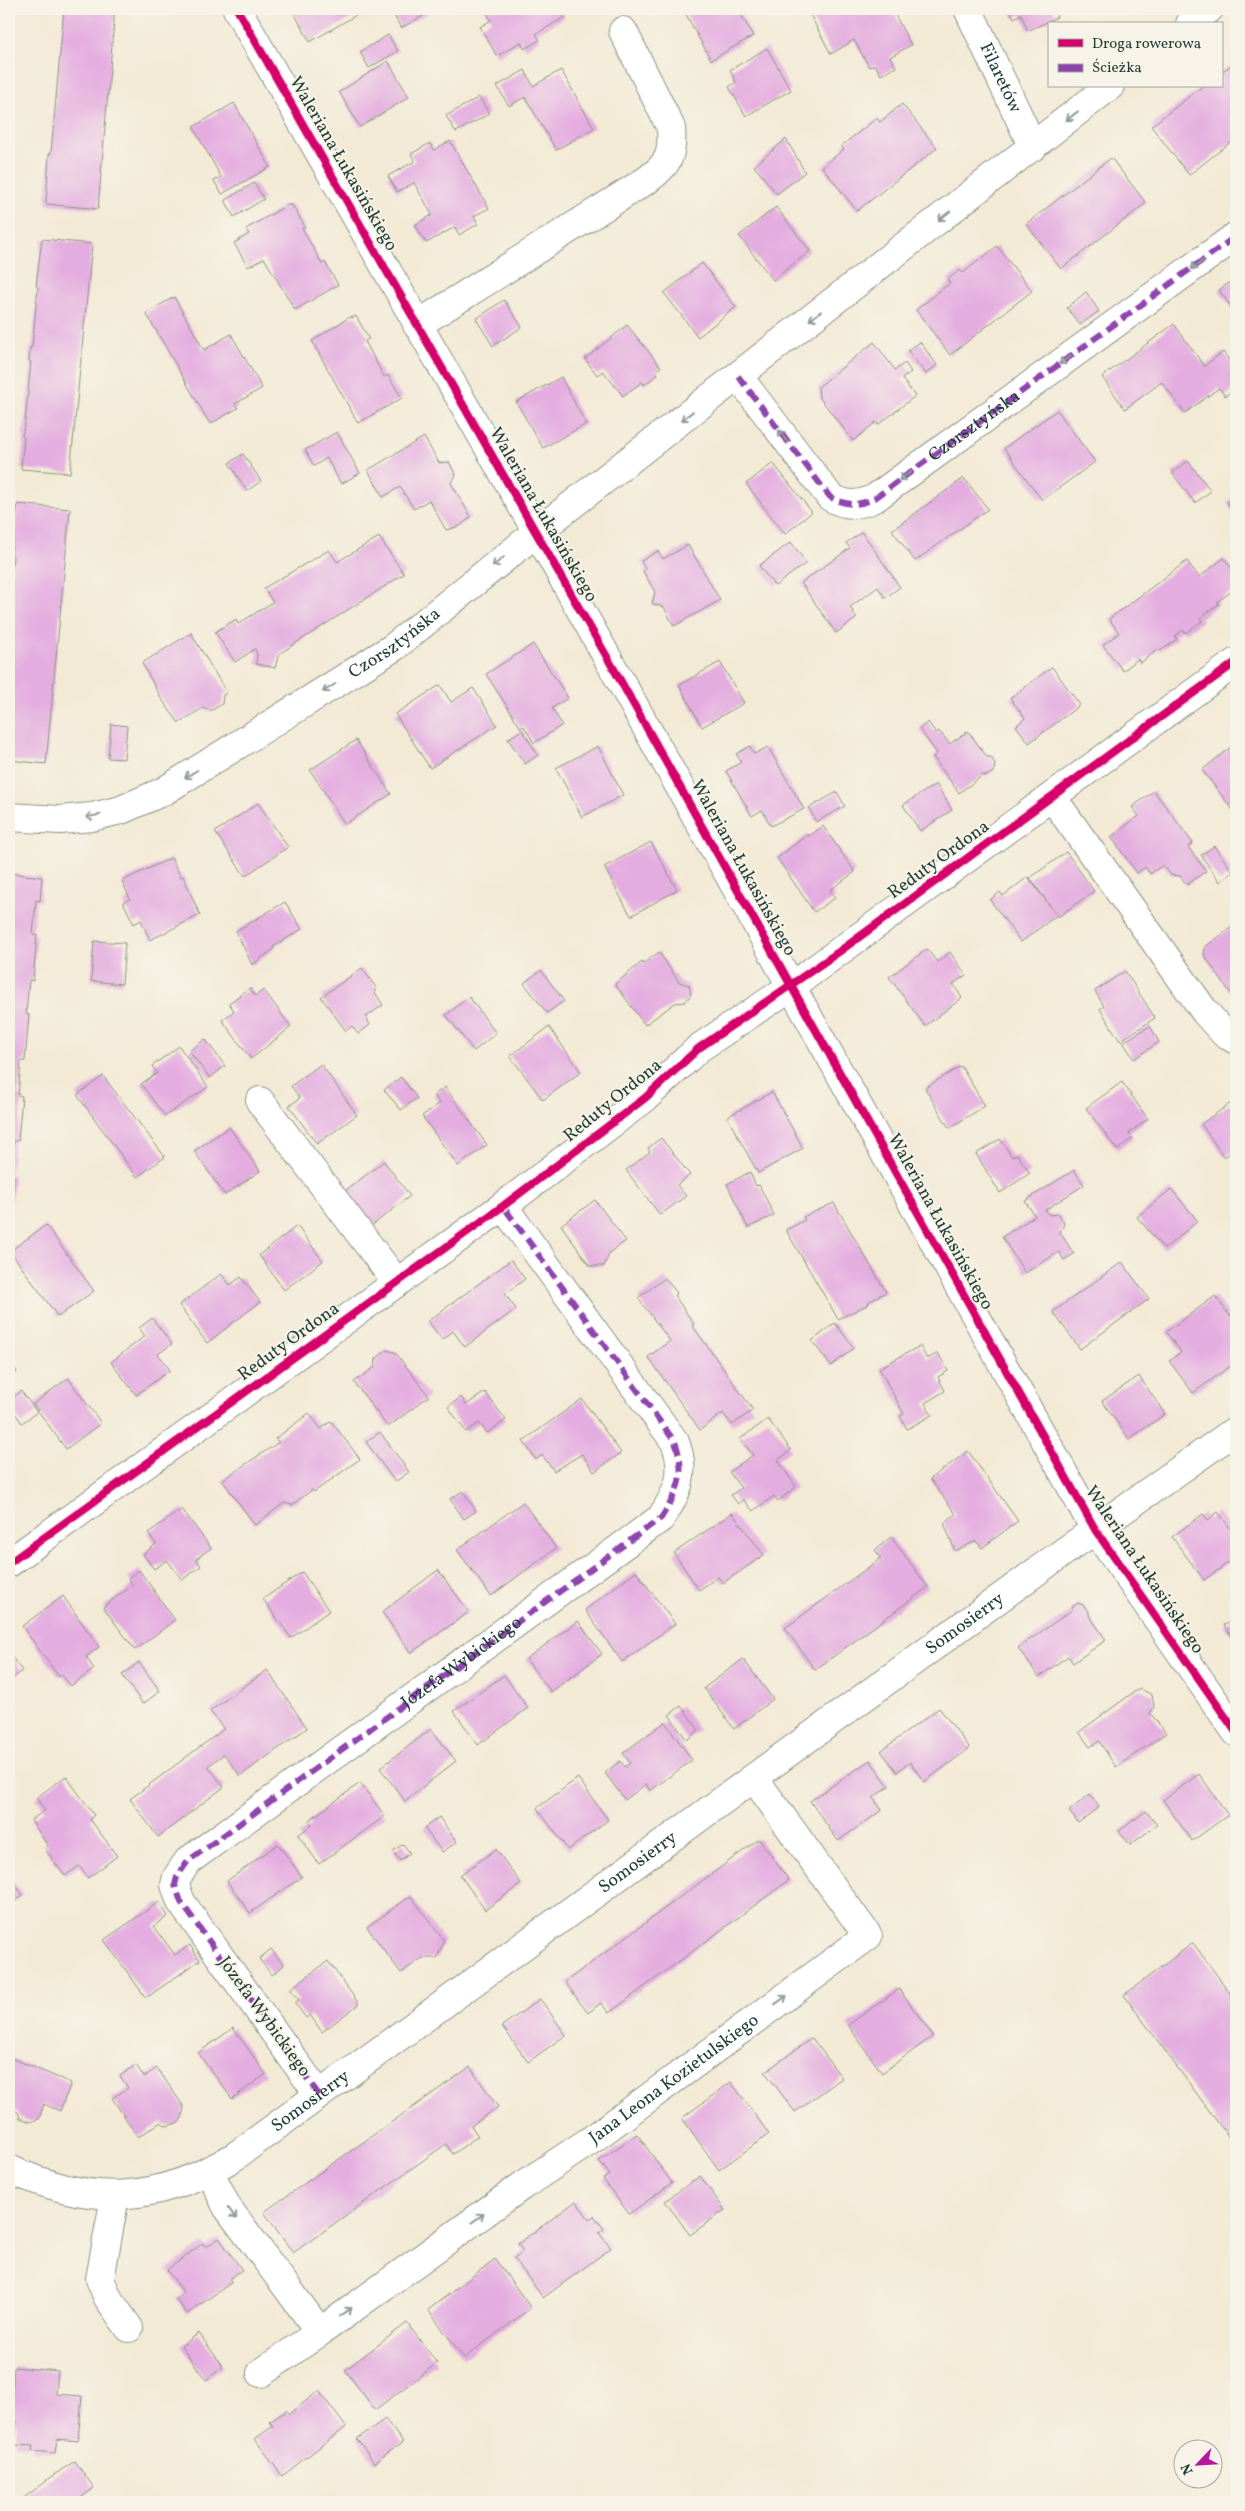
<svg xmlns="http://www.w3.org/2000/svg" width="1245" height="2511" font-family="Vollkorn,serif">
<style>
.building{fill:#e4ade0}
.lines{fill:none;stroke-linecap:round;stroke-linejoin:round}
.minor-casing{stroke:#899484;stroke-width:30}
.tertiary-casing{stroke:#899484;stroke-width:30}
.minor{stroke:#fff;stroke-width:28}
.tertiary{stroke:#fff;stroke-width:28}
.quiet{stroke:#8e44ad;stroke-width:6;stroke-dasharray:12 6;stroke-linecap:butt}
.cycleway-casing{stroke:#f7f3e8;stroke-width:11}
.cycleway{stroke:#d6006c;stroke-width:8}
.oneway{stroke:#8f9e9a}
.labels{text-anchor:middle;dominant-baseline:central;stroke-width:4;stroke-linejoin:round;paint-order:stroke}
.street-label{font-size:18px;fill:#1f3d34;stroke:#f7f3e8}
</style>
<rect width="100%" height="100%" fill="#f7f3e8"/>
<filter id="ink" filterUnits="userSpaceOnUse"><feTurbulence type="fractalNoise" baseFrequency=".02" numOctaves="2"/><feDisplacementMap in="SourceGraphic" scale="10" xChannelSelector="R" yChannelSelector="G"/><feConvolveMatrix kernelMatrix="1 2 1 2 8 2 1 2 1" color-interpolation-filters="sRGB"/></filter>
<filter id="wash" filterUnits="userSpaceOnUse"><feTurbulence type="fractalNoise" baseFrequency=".0096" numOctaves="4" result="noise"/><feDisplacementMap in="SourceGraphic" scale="20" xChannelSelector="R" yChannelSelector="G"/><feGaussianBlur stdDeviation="1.12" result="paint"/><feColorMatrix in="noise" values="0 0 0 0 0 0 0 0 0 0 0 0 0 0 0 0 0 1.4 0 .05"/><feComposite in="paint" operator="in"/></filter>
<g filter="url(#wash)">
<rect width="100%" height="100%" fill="#f3ead5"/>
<g id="blocks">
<path class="building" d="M64 9H115L98 209 46 204 49 154 51 153Z
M292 9H355L358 14 310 42Z
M390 9H428L430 12 401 28Z
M488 9H560L565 17 536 34 540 40 524 49 521 42 497 56 480 27 491 20 486 12Z
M683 9H738L753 36 711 60Z
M807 9H892L911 45 890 57 896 67 881 75 875 65 869 67 854 40 831 54Z
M1009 9H1053L1057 17 1028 31 1021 14 1014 18Z
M388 35 398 51 369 68 360 52Z
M767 48 791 90 746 116 729 87 736 82 730 70Z
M388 61 409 97 360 127 339 92Z
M1230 66 1236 74V138L1189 175 1151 126 1203 86H1221V72Z
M525 70 533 86 561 70 594 128 556 150 525 97 509 106 497 86Z
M479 97 489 114 456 132 446 116Z
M234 103 270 167 222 194 214 181 221 177 193 127Z
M902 104 937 148 857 211 822 167 844 149 841 146 877 118 880 122Z
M786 139 805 172 777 194 754 166Z
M450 141 489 208 474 216 478 224 459 235 455 227 426 243 415 225 432 215 424 200 414 183 397 192 388 176 415 161 411 154 430 143 434 150Z
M1111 158 1146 203 1061 269 1026 224Z
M254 183 264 199 234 217 225 200Z
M287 205H292L305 227 302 228 322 264 325 262 338 285 295 310 264 258 248 267 234 243 249 234 246 229Z
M776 207 810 251 773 280 739 236Z
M42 239 92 244 70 473 21 469 24 437 22 436 25 422 31 362 29 361 30 348 32 347 38 287 36 286Z
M997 246 1032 291 950 355 916 310 950 283 947 280 960 270 963 273Z
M702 263 736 307 698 337 664 293Z
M1236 278V314L1219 290Z
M1086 292 1099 311 1080 325 1067 308Z
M174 297 204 350 231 334 262 388 235 404 238 408 210 424 146 313Z
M504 300 522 327 493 346 476 319Z
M351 316V318L356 316 369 339 365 341 384 377 388 375 402 398 358 423 312 341Z
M1174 324 1204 366 1223 352 1236 370V388L1225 396 1219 388 1185 413 1162 382 1125 409 1102 377Z
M627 325 661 367 656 371 658 374 644 385 642 382 623 396 603 371 597 375 585 359Z
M874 342 895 370 905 363 911 372 902 379 915 396 878 425 876 422 853 441 819 397 818 387Z
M920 342 937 365 926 374 908 351Z
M561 377 586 424 543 448 516 402Z
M1057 410 1095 462 1042 500 1004 448Z
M337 432 360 473 341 484 327 458 314 466 305 450Z
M424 437 439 463 449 462 456 475 451 483 471 517 460 526 446 530 429 500 414 509 400 487 383 497 368 470Z
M243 454 261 481 247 491 229 463Z
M1188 461 1211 491 1195 503 1172 473Z
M773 463 812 512 785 534 746 484Z
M964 478 988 509 915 561 892 530Z
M1236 495V519L1227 502Z
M18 504 70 509 46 764 9 760V601L13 556 11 554Z
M862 532 900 587 885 598 878 587 850 607 857 618 836 633 801 583 850 548 846 543Z
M379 537 404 574 279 654 275 668 256 664 257 654 255 649 235 662 215 632 236 619 238 624 273 602 264 588 329 550 337 562Z
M791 542 806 563 775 586 759 566Z
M688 545 720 600 674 626 664 607 652 604 655 592 643 571 645 569 641 561 658 551 663 559Z
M1224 558 1236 574V588L1217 602 1219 604 1200 618 1202 621 1186 633 1183 630 1175 636 1177 639 1160 651 1159 649 1140 663 1138 659 1123 671 1103 645 1119 633 1109 619 1187 561 1199 577Z
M191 633 227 693 223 695 222 704 210 711 203 708 179 723 162 700 142 663Z
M533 644 568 698 552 708 562 725 534 743 524 726 521 728 486 674Z
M720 662 744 703 702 727 679 685Z
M1052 667 1080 705 1029 743 1016 726 1025 718 1010 698Z
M440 685 451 702 473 688 497 725 430 768 395 714Z
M928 722 936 733 939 731 950 744 968 731 987 757H991L995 764 994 771 987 776 983 775 959 793 933 757 937 753 919 729Z
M111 724 127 726 124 759 108 758Z
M522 730 538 755 525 764 508 739Z
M356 740 391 794 345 824 310 770Z
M1236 743V814L1202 770Z
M598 746 623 795 582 817 556 768Z
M750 746 754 754 768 747 804 809 771 826 762 810 752 816 726 771 741 762 736 754Z
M936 784 952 810 920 831 903 805Z
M1154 791 1193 843 1188 847 1206 871 1187 885 1180 876 1171 875 1163 865 1150 874 1145 867 1137 873 1111 837 1139 816 1132 807Z
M837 792 845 806 816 822 809 808Z
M258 803 288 847 245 876 215 832Z
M823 826 855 872 830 890 835 898 814 912 777 858 807 835 809 836Z
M651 842 677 890 631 916 604 867Z
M1214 846 1233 872 1220 882 1201 855Z
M1066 852 1094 891 1058 917 1030 878Z
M171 858 181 877 183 876 200 915 150 940 141 920 134 924 123 902 130 899 122 881Z
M9 873 42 877 40 901 36 900 33 935H37L33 981 29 980 26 1014 29 1015 25 1061H21L18 1095 22 1096 18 1141H14L10 1175 14 1176 12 1200 9 1199Z
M1028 877 1057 915 1021 942 990 900 1000 892 1003 896Z
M285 902 302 929 273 947 274 949 252 965 236 931Z
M1236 924V1001L1204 955 1205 947Z
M94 941 125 943 122 984 91 981Z
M927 949 937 962 950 952 966 975 953 984 962 998 925 1026 889 977Z
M659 952 679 982 689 985 691 995 685 1002 675 1003 645 1025 615 984 642 962 643 964Z
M362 968 377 989 374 991 383 1005 366 1017 370 1025 358 1034 352 1026 346 1031 321 997Z
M541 970 564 1001 547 1013 524 983Z
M1125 971 1155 1018 1120 1041 1100 1009 1104 1006 1095 991Z
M250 988 255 996 264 990 291 1027 251 1059 222 1020 234 1011 229 1003Z
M469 997 496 1033 474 1051 446 1015Z
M1150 1026 1159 1042 1134 1059 1123 1042Z
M549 1027 581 1072 543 1100 510 1056Z
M205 1039 225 1066 210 1078 189 1051Z
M179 1046 208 1087 165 1116 141 1084 157 1073 152 1066Z
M321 1064 357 1115 317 1144 289 1106 300 1098 291 1086Z
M961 1066 985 1106 949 1128 925 1088Z
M103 1076 165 1157 137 1177 77 1095Z
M401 1077 417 1098 401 1110 384 1090Z
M1122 1082 1148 1119 1129 1133 1133 1138 1117 1150 1086 1108Z
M445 1087 487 1145 458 1166 422 1116 440 1103 434 1095Z
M772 1092 803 1148 758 1173 727 1117Z
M1235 1100 1236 1149 1224 1157 1201 1124Z
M229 1127 260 1171 225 1195 194 1151Z
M661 1138 690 1175 677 1185 686 1196 660 1215 626 1170 650 1152 648 1148Z
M1000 1139 1012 1157 1017 1154 1030 1173 1000 1193 976 1154Z
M384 1161 410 1196 370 1227 344 1192Z
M1074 1170 1084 1185 1045 1210 1049 1215 1059 1214 1064 1223 1062 1229 1059 1231 1074 1254 1064 1260 1059 1252 1025 1273 1002 1237 1035 1216 1025 1201Z
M750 1172 756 1186 759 1185 774 1215 748 1228 727 1184Z
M1171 1189 1198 1221 1164 1249 1137 1217Z
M595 1200 626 1241 610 1252 604 1266H590L561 1225Z
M834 1203 886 1292 868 1302 869 1304 838 1319 786 1230 805 1220 803 1217Z
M46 1225 94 1291 58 1317 10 1251Z
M297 1226 323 1261 284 1290 259 1255Z
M511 1260 525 1279 505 1294 516 1309 465 1347 453 1331 442 1340 428 1321Z
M1122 1262 1149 1299 1080 1349 1053 1312Z
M221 1274 230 1285 241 1277 260 1302 207 1343 179 1305Z
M665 1278 677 1293 674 1295 694 1324 692 1325 753 1410 732 1425 723 1413 700 1430 648 1357 670 1341 638 1298Z
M1215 1296 1230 1316 1236 1311V1362L1193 1393 1169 1361 1181 1352 1166 1332Z
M152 1318 172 1344 158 1354 170 1370 136 1395 111 1362 145 1336 139 1328Z
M835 1323 854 1348 831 1366 812 1341Z
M920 1346 927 1359 938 1353 948 1371 938 1377 945 1391 925 1403 932 1415 907 1429 900 1416 904 1414 879 1368Z
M386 1350 395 1352 429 1396 388 1427 354 1382 375 1367 376 1359Z
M9 1360 17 1372 9 1378Z
M1139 1376 1165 1414 1129 1439 1102 1401Z
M68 1378 101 1423 66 1449 33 1404Z
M21 1391 37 1412 22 1423 9 1405V1401Z
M485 1392 506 1420 487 1433 479 1423 466 1432 448 1407 461 1397 466 1405Z
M582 1399 621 1453 594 1472 582 1454 554 1471 542 1455 536 1460 523 1441Z
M309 1413 321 1429 331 1421 360 1459 314 1492 312 1490 292 1505 284 1503 255 1525 222 1480 279 1442 275 1439Z
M768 1419 791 1450 778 1460 796 1487 778 1501 774 1496 753 1511 744 1500 738 1504 731 1495 741 1488 729 1472 753 1455 740 1439Z
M380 1432 409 1472 395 1482 366 1442Z
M968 1451 1018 1521 982 1548 976 1541 955 1551 944 1523 956 1514 930 1479Z
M463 1491 476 1511 464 1519 450 1499Z
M523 1502 556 1548 491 1596 457 1550Z
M182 1509 211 1548 196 1559 201 1566 182 1580 167 1560 154 1569 143 1554 156 1544 148 1533Z
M1218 1512 1236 1536V1557L1204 1580 1172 1537 1203 1514 1208 1520Z
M732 1513 764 1555 723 1583 718 1577 699 1590 674 1553Z
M891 1537 928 1587 815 1670 785 1628 881 1558 875 1550Z
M139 1570 175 1620 135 1650 103 1607 133 1585 128 1578Z
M438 1570 469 1612 411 1653 382 1612Z
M636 1571 675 1624 622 1662 585 1610Z
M302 1572 329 1611 291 1638 263 1599Z
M63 1596 99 1647 86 1657 94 1669 71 1686 61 1674 59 1677 22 1626Z
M1078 1603 1083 1605 1089 1612V1615L1106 1640 1073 1663 1068 1656 1039 1677 1018 1648 1072 1610V1607Z
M1236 1617V1642L1224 1625Z
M578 1621 602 1654 551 1692 526 1659Z
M9 1653 22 1671 9 1681Z
M743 1659 773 1699 734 1729 704 1688Z
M139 1662 160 1691 143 1704 122 1675Z
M267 1670 307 1728 240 1776 224 1754 208 1766 224 1787 158 1837 130 1799 224 1729 210 1711Z
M504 1675 528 1708 478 1745 454 1711Z
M1141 1689 1152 1695 1154 1707 1150 1713 1166 1733 1116 1767 1099 1741 1090 1747 1079 1732 1134 1692Z
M681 1706 699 1730 687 1740 669 1715Z
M939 1708 970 1748 924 1782 910 1762 897 1772 881 1751Z
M665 1722 692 1760 650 1791 646 1784 625 1800 605 1773 620 1761 625 1767 630 1763 623 1753Z
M431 1729 456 1761 405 1801 380 1768Z
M870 1760 889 1786 873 1798 882 1810 838 1841 810 1801Z
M1199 1774 1228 1815 1192 1841 1163 1800Z
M66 1776 94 1815 90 1819 117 1856 88 1878 79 1866 65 1876 45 1849 48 1846 31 1820 45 1810 36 1798Z
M578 1778 608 1820 568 1850 537 1808Z
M360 1783 385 1816 319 1864 298 1835 312 1825 308 1821Z
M1090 1794 1099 1807 1078 1823 1069 1811Z
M1146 1811 1157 1825 1130 1845 1119 1831Z
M439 1817 457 1842 442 1852 424 1828Z
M759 1839 789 1880 609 2013 601 2003 588 2013 565 1982Z
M278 1844 302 1877 250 1913 227 1881Z
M403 1844 410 1853 400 1861 393 1851Z
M496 1849 521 1884 485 1910 460 1875Z
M9 1876 23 1895 9 1906Z
M411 1896 444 1941 437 1958H422L401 1973 367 1927Z
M159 1902 168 1916 154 1926 164 1940 175 1955 190 1945 200 1960 146 1998 104 1940Z
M1193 1943 1236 2001V2147L1124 1995Z
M271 1949 284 1965 272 1975 259 1959Z
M328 1961 359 2004 322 2032 310 2015 306 2018 295 2003 299 2000 290 1989Z
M899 1989 933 2036 882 2073 848 2025Z
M540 1999 566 2035 528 2062 502 2026Z
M233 2028 266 2074 232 2099 198 2053Z
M812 2038 842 2078 795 2112 765 2072Z
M9 2057 71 2083 60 2111 44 2104 39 2119 31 2122 20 2118 18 2112 9 2108Z
M136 2065 144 2077 157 2068 184 2107 182 2118 178 2123 166 2126 161 2122 138 2137 112 2098 128 2088 120 2076Z
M470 2067 498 2107 471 2126 478 2136 453 2154 446 2144 293 2253 264 2212Z
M731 2082 769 2134 719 2170 682 2118Z
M637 2134 672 2183 629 2214 603 2179 610 2175 599 2161Z
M700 2176 725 2210 690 2235 665 2201Z
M576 2201 589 2219 594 2216 604 2229 599 2233 611 2248 543 2298 514 2258 523 2251 518 2244Z
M219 2238 242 2270 229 2279 232 2282 187 2314 176 2299 184 2293 167 2270 203 2243 206 2247Z
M495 2259 531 2308 464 2358 428 2310Z
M407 2323 437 2363 375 2410 345 2370Z
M199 2333 223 2367 206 2380 181 2346Z
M14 2367 58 2371 56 2394 82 2396 78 2441 57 2439 55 2453 32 2451 33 2446 15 2445 17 2421H10Z
M319 2391 346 2427 282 2476 255 2439 273 2426 270 2422 286 2410 289 2414Z
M385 2419 403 2442 374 2463 357 2439Z
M75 2461 94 2488 75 2502H18L47 2481 46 2480Z"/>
</g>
</g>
<g filter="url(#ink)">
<use href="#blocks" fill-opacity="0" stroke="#899484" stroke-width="1"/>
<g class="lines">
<g class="minor-casing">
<g id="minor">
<path d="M237 9 537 532 1110 86"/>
<path id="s1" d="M968 9 1033 147"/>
<path d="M1190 24 1209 9"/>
<path d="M417 325 647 180C669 164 673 155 671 128L623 31"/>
<path id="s2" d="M738 376 830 497C846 506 858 506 875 498L1236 236"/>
<path d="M1052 797 1205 1012 1225 1034 1236 1040"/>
<path d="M792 986 1236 662"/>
<path d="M260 1101 397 1283"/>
<path d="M319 2095 181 1902 175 1885 177 1877 188 1861 661 1518C678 1492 687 1473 675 1442L503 1206"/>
<path id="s3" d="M9 2169C91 2206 155 2204 234 2157L1048 1563 1236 1430"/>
<path id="s4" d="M209 2170 227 2207 320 2332 522 2186 594 2138 868 1936 754 1778"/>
<path d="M115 2196 100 2279 108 2298 129 2328"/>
<path d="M261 2373 320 2332"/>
</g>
</g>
<g class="tertiary-casing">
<g id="tertiary">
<path id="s5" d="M9 817 60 820 92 817 121 810 164 791 394 647 537 532 1096 1531 1236 1732"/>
<path d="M9 1563 503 1206 645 1098 699 1048 792 986"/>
</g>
</g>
<use href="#minor" class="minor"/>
<use href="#tertiary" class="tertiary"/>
<g class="quiet">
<path d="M738 376 830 497C846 506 858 506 875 498L1236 236"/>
<path id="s6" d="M319 2095 181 1902 175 1885 177 1877 188 1861 661 1518C678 1492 687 1473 675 1442L503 1206"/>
</g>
<g class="cycleway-casing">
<path id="cycleway" d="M237 9 615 671 1096 1531 1236 1732
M9 1563 503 1206 645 1098 699 1048 840 951 1236 662"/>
</g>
<use href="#cycleway" class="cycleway"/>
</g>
<defs><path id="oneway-shaft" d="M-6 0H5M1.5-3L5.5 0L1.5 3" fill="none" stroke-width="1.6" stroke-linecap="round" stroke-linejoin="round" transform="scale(1.25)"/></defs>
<g class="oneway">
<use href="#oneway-shaft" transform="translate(1072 116) rotate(142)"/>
<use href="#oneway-shaft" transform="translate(944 216) rotate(142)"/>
<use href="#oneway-shaft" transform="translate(1197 265) rotate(144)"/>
<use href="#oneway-shaft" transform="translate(815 316) rotate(142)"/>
<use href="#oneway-shaft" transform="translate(1065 360) rotate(144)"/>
<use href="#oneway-shaft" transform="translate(687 416) rotate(142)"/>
<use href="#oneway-shaft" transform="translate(783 436) rotate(-127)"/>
<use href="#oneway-shaft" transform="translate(905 476) rotate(144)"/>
<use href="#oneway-shaft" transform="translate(498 562) rotate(141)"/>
<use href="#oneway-shaft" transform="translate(329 688) rotate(148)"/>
<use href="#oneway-shaft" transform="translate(191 774) rotate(148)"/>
<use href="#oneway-shaft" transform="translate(93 816) rotate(170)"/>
<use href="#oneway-shaft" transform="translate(781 2000) rotate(-36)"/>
<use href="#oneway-shaft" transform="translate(232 2213) rotate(54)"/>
<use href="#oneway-shaft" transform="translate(478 2218) rotate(-36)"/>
<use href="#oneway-shaft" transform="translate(346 2312) rotate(-36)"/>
</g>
</g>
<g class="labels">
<g class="street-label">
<text stroke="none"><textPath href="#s1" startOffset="76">Filaretów</textPath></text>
<text transform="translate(343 164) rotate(60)">Waleriana Łukasińskiego</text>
<text stroke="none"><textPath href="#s2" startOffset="322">Czorsztyńska</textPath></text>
<text transform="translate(543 515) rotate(60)">Waleriana Łukasińskiego</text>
<text stroke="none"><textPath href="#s5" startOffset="434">Czorsztyńska</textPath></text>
<text transform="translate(939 860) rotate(-36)">Reduty Ordona</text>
<text transform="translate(743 868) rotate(61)">Waleriana Łukasińskiego</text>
<text transform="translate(613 1101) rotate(-39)">Reduty Ordona</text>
<text transform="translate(940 1222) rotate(61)">Waleriana Łukasińskiego</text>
<text transform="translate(289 1342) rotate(-36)">Reduty Ordona</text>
<text transform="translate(1144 1570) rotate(56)">Waleriana Łukasińskiego</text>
<text stroke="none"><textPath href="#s3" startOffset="1141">Somosierry</textPath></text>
<text stroke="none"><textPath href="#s6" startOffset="621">Józefa Wybickiego</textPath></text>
<text stroke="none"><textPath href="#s3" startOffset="736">Somosierry</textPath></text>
<text transform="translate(264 2017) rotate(54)">Józefa Wybickiego</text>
<text stroke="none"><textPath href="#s4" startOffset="632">Jana Leona Kozietulskiego</textPath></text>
<text stroke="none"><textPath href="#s3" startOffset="331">Somosierry</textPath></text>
</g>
</g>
<rect width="1245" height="2511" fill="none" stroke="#f7f3e8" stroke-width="30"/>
<rect x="1048" y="22" width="175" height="65" fill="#f7f3e8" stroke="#a1aaa0"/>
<rect x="1058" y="39" width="25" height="8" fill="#d6006c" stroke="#a1aaa0"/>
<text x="1092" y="48" font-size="15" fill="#1f3d34">Droga rowerowa</text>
<rect x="1058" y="64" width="25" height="8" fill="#8e44ad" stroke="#a1aaa0"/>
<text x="1092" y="72" font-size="15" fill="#1f3d34">Ścieżka</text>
<g transform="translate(1198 2464) rotate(245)"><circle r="24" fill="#f7f3e8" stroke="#a1aaa0"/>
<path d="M0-4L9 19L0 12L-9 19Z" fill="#b5179e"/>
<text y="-8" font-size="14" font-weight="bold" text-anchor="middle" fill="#1f3d34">N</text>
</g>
</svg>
